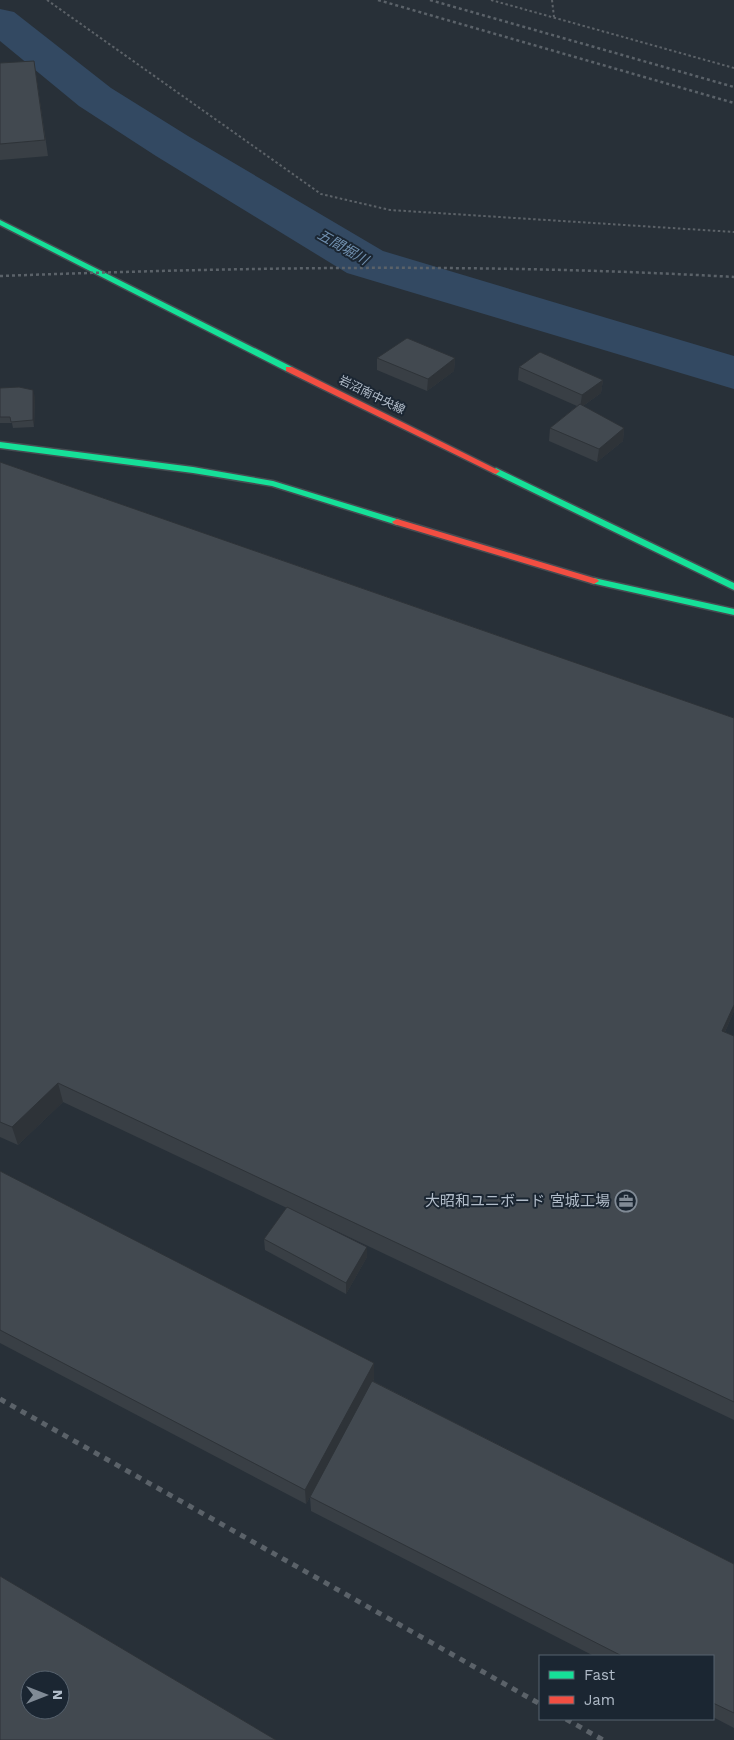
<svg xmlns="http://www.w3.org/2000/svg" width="734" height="1740" font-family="'Work Sans','Noto Sans JP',sans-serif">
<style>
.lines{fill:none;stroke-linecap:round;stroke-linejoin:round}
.river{fill:#334962;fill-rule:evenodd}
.fast-casing{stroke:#464c52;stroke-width:3}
.jam-casing{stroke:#464c52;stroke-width:3}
.path{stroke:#5c6268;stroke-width:2;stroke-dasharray:2.5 2.5;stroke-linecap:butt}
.fast{fill:#16e098;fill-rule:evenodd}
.jam{fill:#f24e42;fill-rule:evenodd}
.rail-far1{stroke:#5b6269;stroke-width:2.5;stroke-dasharray:3 3;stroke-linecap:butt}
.rail{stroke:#5b6269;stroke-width:5;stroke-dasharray:6 6;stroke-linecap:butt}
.wall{fill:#393f45}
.shaded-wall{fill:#2e3338}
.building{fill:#424950;stroke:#2e3338;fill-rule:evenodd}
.labels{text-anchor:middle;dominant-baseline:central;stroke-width:4;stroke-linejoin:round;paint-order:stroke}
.far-street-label{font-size:12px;fill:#b1bcc9;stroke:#1b2632}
.far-water-label{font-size:14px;font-style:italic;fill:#708fae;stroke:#1b2632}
.poi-label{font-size:15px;fill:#b1bcc9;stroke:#1b2632;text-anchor:end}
</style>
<rect width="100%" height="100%" fill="#283038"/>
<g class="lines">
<path class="river" d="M0 9 14 12 111 88 188 136 383 251 734 356V389L347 273 156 156 79 106 0 41Z"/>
<g class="fast-casing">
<path id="fast" d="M0 220 292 367 293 369 286 371 0 225Z
M0 442 193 467 273 481 400 520 402 522 397 525 394 524 272 486 193 473 0 448Z
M496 468 734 583V590L493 473 492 471Z
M594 578 734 609V615L591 583 589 581Z"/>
</g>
<g class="jam-casing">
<path id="jam" d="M286 367H292L500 471 496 474 493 473 286 371Z
M397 519 597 579 599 581 594 584 591 583 394 524 392 522Z"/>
</g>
<path class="path" d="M47 0 321 194 390 210 734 232
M491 0 734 68
M552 0 554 17"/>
<use href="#fast" class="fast"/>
<use href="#jam" class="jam"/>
<path class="rail-far1" d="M378 0 734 103
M430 0 734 87
M0 276C245 267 489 263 734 277"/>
<path class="rail" d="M0 1399 540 1704
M566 1719 603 1740"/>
</g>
<path class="wall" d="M34 61 48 156 0 160V63Z
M377 358H455L454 371 427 391 377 370Z
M519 367 603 380 601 393 583 406 624 428 623 441 597 462 549 441 550 428 577 406 518 380Z
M0 388 35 397 34 427 13 428 12 423H0Z
M0 462 734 718V1011L725 1032 734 1036V1420L328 1227 367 1257 346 1294 265 1250 264 1239 287 1208 63 1102 18 1145 0 1137Z
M0 1171 374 1363V1379L373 1381 734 1564V1728L713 1717V1656H594L311 1511 310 1497 337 1448 306 1504 0 1343Z"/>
<path class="shaded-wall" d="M455 358 454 371 427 391 428 379Z
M603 380 601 393 580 408 582 395Z
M33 390 35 397 34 427 33 420Z
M624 428 623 441 597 462 599 449Z
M734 1005V1011L717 1050 722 1031Z
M58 1083 63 1102 18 1145 12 1127Z
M367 1247V1257L346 1294V1283Z
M374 1363V1379L306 1504 305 1490Z"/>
<path class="building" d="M34 61 45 140 0 144V63Z
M407 338 455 358 428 379 377 358Z
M540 352 603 380 582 395 519 367Z
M19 387 33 390V420L11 422 10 417H0V388Z
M580 404 624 428 599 449 550 428Z
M0 462 734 718V1005L722 1031 734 1036V1402L58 1083 12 1127 0 1122Z
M0 1171 374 1363 305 1490 0 1330Z
M287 1207 367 1247 346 1283 264 1239Z
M372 1381 734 1564V1713L713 1703V1656H622L310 1497Z
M0 1576 276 1740H0ZM30 1680H60V1710H30Z"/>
<defs>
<g id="office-ring" transform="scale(1.125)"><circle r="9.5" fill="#1b2632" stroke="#818b96" stroke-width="1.5"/><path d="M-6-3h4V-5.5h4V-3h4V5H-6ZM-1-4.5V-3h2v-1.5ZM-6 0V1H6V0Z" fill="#818b96"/></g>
</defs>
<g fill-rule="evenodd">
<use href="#office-ring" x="626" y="1201"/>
</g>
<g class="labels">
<g class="far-street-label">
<text transform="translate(372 395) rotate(26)">岩沼南中央線</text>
</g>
<g class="far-water-label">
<text transform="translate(343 247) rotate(30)">五間堀川</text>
</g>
<g class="poi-label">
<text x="610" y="1201">大昭和ユニボード 宮城工場</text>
</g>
</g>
<rect x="539" y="1655" width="175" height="65" fill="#1b2632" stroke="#57626e"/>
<rect x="549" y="1671" width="25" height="8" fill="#16e098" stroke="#57626e"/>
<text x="584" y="1680" font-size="15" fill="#b1bcc9">Fast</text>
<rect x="549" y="1696" width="25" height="8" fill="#f24e42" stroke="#57626e"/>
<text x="584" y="1705" font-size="15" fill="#b1bcc9">Jam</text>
<g transform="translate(45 1695) rotate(90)"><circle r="24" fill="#1b2632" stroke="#57626e"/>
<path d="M0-4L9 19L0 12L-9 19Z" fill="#818b96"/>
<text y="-8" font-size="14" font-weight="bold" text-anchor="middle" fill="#b1bcc9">N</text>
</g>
</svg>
